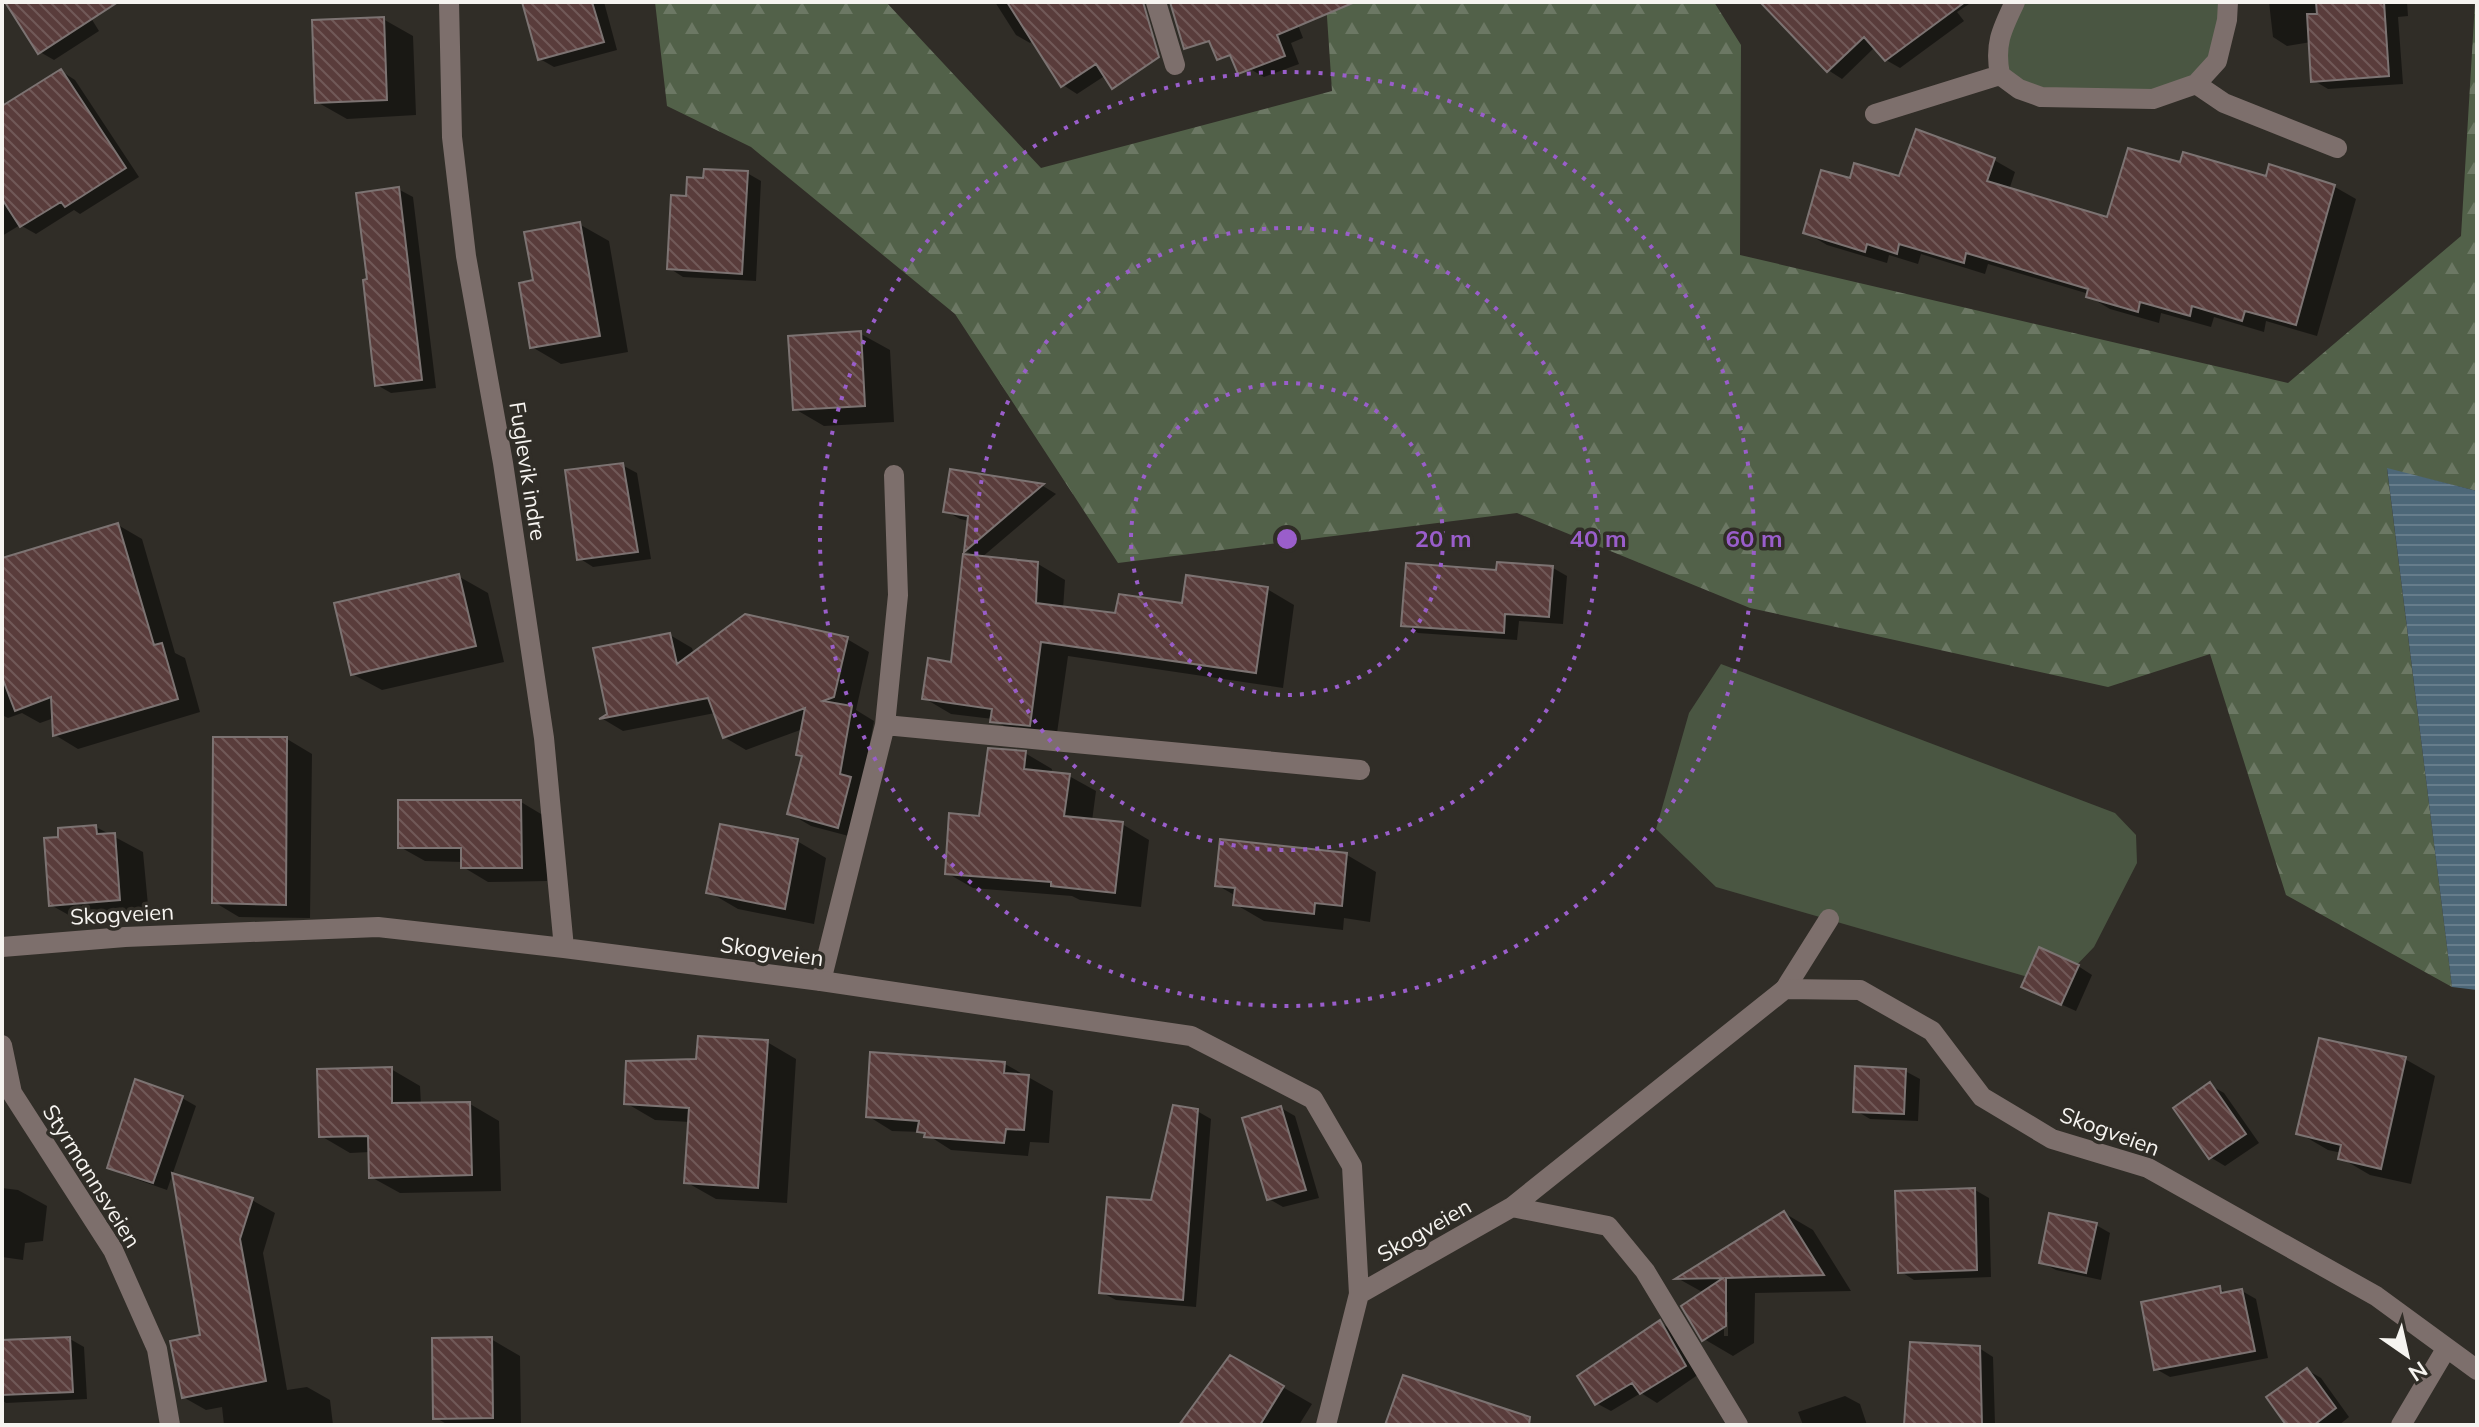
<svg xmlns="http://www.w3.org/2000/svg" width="2479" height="1427" font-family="Mulish,sans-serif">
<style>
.forest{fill:url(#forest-firs)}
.green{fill:#4a5642}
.water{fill:url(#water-rules)}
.shadow{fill:#0007;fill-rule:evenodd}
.building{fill:url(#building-back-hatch);stroke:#7c7372;stroke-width:2}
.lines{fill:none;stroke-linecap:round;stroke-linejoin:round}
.lane{stroke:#7d6f6c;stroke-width:20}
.street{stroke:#7d6f6c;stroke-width:20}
.ring{fill:none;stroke:#9a5ecb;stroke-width:4;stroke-dasharray:4 8}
.labels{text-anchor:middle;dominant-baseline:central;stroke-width:7;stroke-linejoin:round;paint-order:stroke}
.street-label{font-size:22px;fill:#f6f4f0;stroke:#302d27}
.centre{fill:#9a5ecb;stroke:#302d27;stroke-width:4}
.ring-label{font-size:24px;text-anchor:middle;font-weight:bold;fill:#9a5ecb;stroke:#302d27;stroke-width:7;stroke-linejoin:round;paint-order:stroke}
</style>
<defs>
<pattern id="forest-firs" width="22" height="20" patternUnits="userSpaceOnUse" patternTransform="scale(2)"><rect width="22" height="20" fill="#526149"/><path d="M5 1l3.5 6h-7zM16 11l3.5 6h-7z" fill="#6c7864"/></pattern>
<pattern id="water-rules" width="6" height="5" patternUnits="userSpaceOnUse" patternTransform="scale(2)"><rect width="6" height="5" fill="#4d6778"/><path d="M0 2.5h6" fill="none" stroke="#677d8c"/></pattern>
<pattern id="building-back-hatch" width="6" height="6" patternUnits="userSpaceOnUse" patternTransform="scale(2)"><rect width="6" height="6" fill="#593c3b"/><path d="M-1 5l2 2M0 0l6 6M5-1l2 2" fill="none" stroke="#715958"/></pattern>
</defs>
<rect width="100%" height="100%" fill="#302d27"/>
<path class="forest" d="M655 2H886L1041 168 1332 91 1326 2H1714L1741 45 1740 255 2288 383 2461 236 2475 2H2477V491L2387 469 2452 987 2286 895 2210 654 2108 687 1750 608 1517 513 1118 563 955 314 751 147 667 106Z"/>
<path class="green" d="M2015 2H2228L2217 61 2153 99 2041 97 2000 75Z
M1721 664 2115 813 2136 835 2137 863 2094 947 2071 971 2042 981 1716 887 1656 829 1689 713Z"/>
<path class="water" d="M2387 468 2477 491V990L2452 987Z"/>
<path class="shadow" d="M15 2H81L99 31 54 60 40 52Z
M524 2H604L617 50 554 67 540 59Z
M995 2H1092L1129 60 1077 94 1063 85 1034 40 1030 43 1016 35Z
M1223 2H1289L1303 38 1291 43 1299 64 1264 77 1250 69Z
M1799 2H1972L1957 12 1964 21 1900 68 1886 60 1875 47 1842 79 1828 70Z
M2269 2H2407L2408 16 2398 17 2403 84 2328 89 2313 80 2311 42 2287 46 2273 37Z
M383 19 413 36 416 115 347 119 317 102Z
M61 71 75 80 139 177 80 214 74 210 36 234 20 225 2 236V109Z
M1994 160 2015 172 2009 190 2108 219 2182 165 2267 178 2270 167 2335 187 2356 199 2317 336 2266 321 2264 332 2214 317 2211 327 2161 313 2159 323 2110 309 2088 296 2089 294 1988 264 1985 274 1921 254 1918 264 1889 255 1887 263 1827 245 1805 232 1851 180 1900 179Z
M747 173 761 181 756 281 683 277 669 268 688 198 705 180Z
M398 189 413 197 436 388 391 393 377 385 369 281Z
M579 224 609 241 628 352 561 364 532 347Z
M861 334 890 350 894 422 824 426 795 409Z
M622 465 637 473 651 559 593 567 579 558Z
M952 471 1043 486 1056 494 981 558 1038 564 1065 580 1063 609 1117 616 1267 589 1294 605 1283 688 1068 656 1056 740 1020 736 993 719 951 714 924 698 953 664 976 557 966 551 969 521 960 519 946 511Z
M118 525 142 539 175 653 185 658 200 712 78 749 55 735 54 718 40 723 22 713 8 718 2 715V558Z
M1553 568 1567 576 1563 624 1519 621 1517 640 1418 633 1403 624 1498 572Z
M458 576 488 593 504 662 382 690 352 674Z
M670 635 692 648 694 654 847 639 869 652 856 710 874 721 862 786 860 839 811 826 789 813 804 757 803 729 746 750 724 737 715 713 623 731 603 719 609 715Z
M287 739 312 754 310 918 239 917 214 902Z
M1025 753 1052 769 1051 774 1069 776 1096 791 1092 821 1122 824 1149 840 1141 907 1080 900 1072 896 973 888 947 873Z
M521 802 546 817 547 881 488 882 463 867V862L425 861 400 847Z
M96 827 143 852 149 916 81 922 51 905 60 839Z
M797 841 826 858 814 924 738 909 709 892Z
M1347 855 1376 872 1370 922 1344 918 1343 930 1264 921 1235 904 1236 896 1217 885Z
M2078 966 2092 975 2076 1011 2038 994Z
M767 1042 796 1059 787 1203 716 1199 686 1182 690 1122 655 1120 626 1103 698 1061Z
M2405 1059 2435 1076 2411 1184 2370 1175 2341 1158 2342 1153 2328 1150 2299 1133Z
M1005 1064 1053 1091 1049 1143 1030 1142 1028 1156 951 1150 923 1132 892 1131 868 1116Z
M391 1069 420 1086 421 1105 470 1104 499 1121 501 1191 400 1193 371 1177 370 1152 350 1153 321 1136Z
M1905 1071 1920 1079 1918 1121 1870 1119 1855 1110Z
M2210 1085 2224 1093 2259 1143 2225 1166 2210 1157Z
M182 1098 196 1106 167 1190 124 1175 110 1167Z
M1281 1108 1295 1116 1319 1198 1283 1207 1269 1199Z
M1197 1111 1211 1119 1196 1307 1116 1300 1101 1292 1153 1203Z
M2 1188 18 1190 47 1206 43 1241 25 1243 23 1260 2 1257Z
M1975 1190 1989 1198 1991 1277 1914 1280 1900 1271Z
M252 1200 275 1213 263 1253 287 1390 307 1387 330 1400 333 1425H224L222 1407 206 1410 183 1397 202 1337Z
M1784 1213 1813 1230 1851 1291 1755 1293 1754 1343 1733 1356 1704 1339V1293L1679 1279ZM1724 1312H1728V1336H1724Z
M2096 1225 2110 1233 2101 1280 2056 1270 2041 1262Z
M2220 1288 2228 1294 2242 1291 2256 1299 2268 1358 2170 1377 2156 1369Z
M1660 1323 1674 1331 1699 1374 1657 1403 1641 1393 1611 1411 1596 1403Z
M70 1339 84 1347 87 1399 6 1403 2 1400V1342Z
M491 1339 520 1356 521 1425H448L435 1417Z
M1979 1348 1993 1357 1995 1425H1906Z
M1231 1357 1312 1404 1299 1425H1189Z
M2307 1370 2321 1378 2349 1417 2339 1425H2288Z
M1845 1396 1860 1404 1867 1425H1803L1798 1412Z"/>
<path class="building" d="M5 2H118L38 54Z
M522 2H592L604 42 538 60Z
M1007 2H1143L1159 57 1112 89 1096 64 1061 87Z
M1170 2H1355L1277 35 1285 56 1238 74 1230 55 1217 60 1209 41 1184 49Z
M1760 2H1965L1885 61 1864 37 1827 72Z
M2316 2H2384L2389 76 2311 82 2307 14H2317Z
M384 17 387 100 315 103 312 20Z
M61 69 126 168 65 207 61 202 20 227 2 199V106Z
M1916 129 1995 158 1987 181 2107 217 2128 148 2180 162 2183 152 2266 176 2269 164 2335 185 2296 325 2245 311 2242 321 2192 306 2190 316 2140 302 2138 312 2086 297 2088 289 1966 253 1964 263 1899 244 1897 254 1867 244 1865 252 1803 233 1821 170 1850 178 1854 163 1899 176Z
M704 169 748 171 742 274 667 269 671 195 686 196 687 177 703 178Z
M399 187 422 380 375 386 363 280 367 279 356 193Z
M580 222 600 336 530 348 519 283 533 280 524 232Z
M861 331 865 406 793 410 788 336Z
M623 463 638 552 577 560 565 470Z
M950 469 1044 484 964 552 968 516 943 512Z
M118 523 154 645 162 643 178 699 53 736 51 697 15 711 2 677V558Z
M963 554 1038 562 1036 603 1115 613 1119 594 1182 603 1186 575 1268 587 1256 673 1041 642 1030 726 990 722 992 709 922 699 928 658 951 662Z
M1497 562 1553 566 1549 617 1505 614 1504 633 1401 626 1406 563 1496 570Z
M459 574 476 646 351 675 334 603Z
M745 614 848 637 834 697 823 701 852 706 840 774 851 777 838 828 787 814 802 756 796 755 805 708 723 738 708 698 599 719 607 714 593 648 670 633 677 664Z
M213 737H287L286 905 212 903Z
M988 748 1026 751 1024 769 1070 774 1064 816 1123 822 1115 893 1051 886V882L945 874 949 813 979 816Z
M398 800H521L522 868H461V848H398Z
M720 824 798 839 785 909 706 893Z
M96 825 97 834 115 833 120 900 49 906 44 838 58 837V828Z
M1220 839 1347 853 1342 906 1315 903 1314 914 1233 905 1235 888 1215 886Z
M2039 947 2079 965 2061 1005 2021 987Z
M698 1036 768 1040 758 1188 684 1183 689 1108 624 1104 626 1061 696 1059Z
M2319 1038 2406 1057 2381 1169 2338 1159 2341 1145 2296 1134Z
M870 1052 1005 1062 1004 1073 1029 1075 1024 1130 1006 1129 1004 1143 924 1137 925 1133 917 1132 919 1121 866 1117Z
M1855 1066 1906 1069 1904 1114 1853 1112Z
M392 1067V1103L470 1102 472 1175 369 1178 368 1136 319 1137 317 1069Z
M135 1079 183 1096 153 1183 107 1168Z
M2210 1082 2246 1134 2209 1159 2173 1108Z
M1173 1105 1198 1109 1183 1300 1099 1293 1107 1197 1151 1200Z
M1281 1106 1306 1190 1267 1200 1242 1118Z
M172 1173 253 1198 240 1239 266 1381 182 1398 170 1341 200 1335Z
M1975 1188 1977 1270 1898 1273 1895 1191Z
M1784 1211 1824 1275 1726 1278V1326L1702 1341 1681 1306 1723 1278 1675 1279Z
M2049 1213 2097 1223 2086 1273 2039 1263Z
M2220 1286 2221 1293 2242 1289 2255 1351 2154 1370 2141 1302Z
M1660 1320 1686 1366 1640 1394 1632 1383 1595 1405 1577 1376Z
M70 1337 73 1392 2 1395V1340Z
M492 1337 493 1418 433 1419 432 1338Z
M1910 1342 1980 1346 1982 1425H1904Z
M1230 1355 1284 1386 1260 1425H1179Z
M2307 1368 2336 1408 2314 1425H2286L2266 1397Z
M1403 1375 1530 1417 1529 1425H1385Z"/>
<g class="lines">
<path class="lane" d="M885 725 1360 770
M821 981 885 725 898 595 894 475
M1785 989 1829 919"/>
<path class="street" d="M449 2 452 137 466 256 503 463 544 738 564 948
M1156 2 1175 65
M2015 2C2002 29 1994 44 2000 75L2019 89 2041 97 2153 99 2196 84 2217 61 2227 20 2228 2
M2196 84 2224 103 2337 148
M1875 114 2000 75
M2 947 125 937 378 927 564 948 821 981 1191 1036 1313 1099 1352 1166 1359 1294 1326 1425
M2 1045 12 1093 113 1250 157 1349 170 1425
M1512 1207 1608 1226 1645 1271 1738 1425
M1359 1294 1512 1207 1785 989 1860 990 1932 1031 1982 1097 2052 1139 2148 1168 2376 1296 2477 1370
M2401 1425 2446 1349"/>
</g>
<g class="ring">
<circle cx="1287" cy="539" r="156"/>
<circle cx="1287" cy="539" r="311"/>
<circle cx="1287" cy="539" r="467"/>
</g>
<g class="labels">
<g class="street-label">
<text transform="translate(528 471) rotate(81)">Fuglevik indre</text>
<text transform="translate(122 914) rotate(-3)">Skogveien</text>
<text transform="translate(772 951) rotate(8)">Skogveien</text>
<text transform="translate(2110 1131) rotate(20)">Skogveien</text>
<text transform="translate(92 1176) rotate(58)">Styrmannsveien</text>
<text transform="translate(1424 1230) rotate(-30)">Skogveien</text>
</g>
</g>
<circle cx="1287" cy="539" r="12" class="centre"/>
<g class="ring-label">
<text x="1443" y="547">20 m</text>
<text x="1598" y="547">40 m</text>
<text x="1754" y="547">60 m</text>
</g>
<rect width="2479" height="1427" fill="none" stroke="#f6f4f0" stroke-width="8"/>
<g transform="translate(2407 1355) rotate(146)" stroke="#302d27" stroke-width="6" paint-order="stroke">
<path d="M0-6L14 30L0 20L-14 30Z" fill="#f6f4f0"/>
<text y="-12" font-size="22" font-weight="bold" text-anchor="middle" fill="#f6f4f0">N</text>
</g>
</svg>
